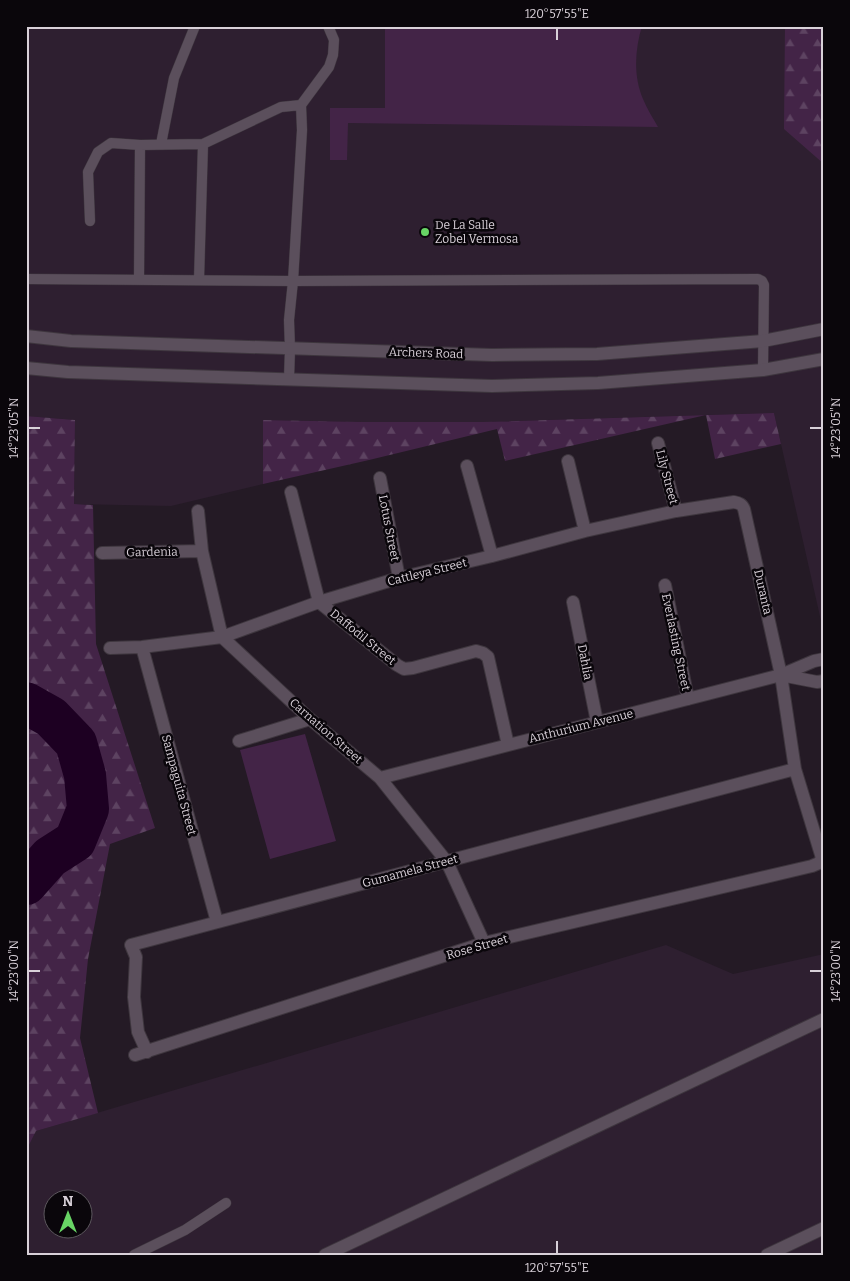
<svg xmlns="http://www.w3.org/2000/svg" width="850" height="1281" font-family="Bitter,serif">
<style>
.built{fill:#2e1f30;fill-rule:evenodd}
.green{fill:#432447}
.forest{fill:url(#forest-firs)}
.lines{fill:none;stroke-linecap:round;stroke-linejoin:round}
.river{stroke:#1d0022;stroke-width:42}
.service-casing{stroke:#3e363e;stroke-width:11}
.minor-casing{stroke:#3e363e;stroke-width:14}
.service{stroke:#5b4f5c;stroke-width:10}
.minor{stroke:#5b4f5c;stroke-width:12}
.ticks{fill:none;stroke:#d8d0d8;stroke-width:2}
.poi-dot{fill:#68d465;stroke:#0a060b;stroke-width:2}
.labels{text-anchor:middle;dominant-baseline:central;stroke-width:5;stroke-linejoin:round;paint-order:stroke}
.poi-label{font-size:12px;fill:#d8d0d8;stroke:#0a060b;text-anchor:start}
.street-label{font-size:12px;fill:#d8d0d8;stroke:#0a060b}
.neatline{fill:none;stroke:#d8d0d8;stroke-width:2}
.ticks-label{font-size:12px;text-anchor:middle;fill:#d8d0d8}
</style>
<defs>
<pattern id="forest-firs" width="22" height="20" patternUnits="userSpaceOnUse" patternTransform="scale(1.25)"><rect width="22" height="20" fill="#432447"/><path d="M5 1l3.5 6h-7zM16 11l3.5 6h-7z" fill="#5d4361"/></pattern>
</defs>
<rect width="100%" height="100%" fill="#241a25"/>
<path class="built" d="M26 26H824V634L774 413 482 422H363L263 420V484L171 506 74 504 75 420 26 416Z
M666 945 733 974 824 954V1255H26V1151L36 1131ZM52 1198H82V1228H52Z"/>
<path class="green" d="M385 26H642C635 49 633 76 643 99 647 109 653 118 658 127L348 123 347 160H330V108H385Z
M305 734 336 841 270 859 240 750Z"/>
<path class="forest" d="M785 26H824V164L784 129Z
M774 413 781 444 715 459 706 415 505 461 497 429 369 460 263 484V420L363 422H482Z
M26 416 75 420 74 504 93 505 96 644 155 828 110 844 88 959 80 1038 98 1113 36 1131 26 1151Z"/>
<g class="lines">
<path class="river" d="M26 703 51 717 76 743 85 775 88 809 75 841 50 857 26 884"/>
<g class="service-casing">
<path id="service" d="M161 144 174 78 195 26
M90 221 88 172 98 152 111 143 140 145 203 144
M26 279 293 281 758 279 762 281 764 285 763 370
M139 280 140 145
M199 280 203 144 281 107 301 105
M289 379 290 349 289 320 293 281 302 130 301 105 329 67 333 55 334 40 328 26
M134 1255 185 1230 226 1203"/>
</g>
<g class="minor-casing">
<path id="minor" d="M26 336 71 341 492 355 597 354 763 341 824 329
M26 368 68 372 492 386 598 383 763 370 824 359
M658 443 676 511
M568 461 585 531
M467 466 492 556
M380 478 399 578
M291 492 319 602 397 665 404 669 413 668 476 651 483 653 488 657 508 745
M198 511 202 551 222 637 310 719 380 778 447 862 484 943
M102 553 202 551
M665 585 688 699
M573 602 597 722
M142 647 217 922
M110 648 142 647 222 637 319 602 399 578 492 556 585 531 676 511 734 502C739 503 742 504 744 509L781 675 795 769 822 858 819 863 812 866 484 943 135 1055
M781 675 817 682 824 681
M239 741 310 719
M380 778 781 675 814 661 824 659
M147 1052 138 1032 134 997 136 957 131 945 795 769
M325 1255 824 1019
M767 1255 824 1228"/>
</g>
<use href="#service" class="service"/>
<use href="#minor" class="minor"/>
</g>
<path class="ticks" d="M557 28V40M28 428H40M810 428H822M28 971H40M810 971H822M557 1241V1254"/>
<circle class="poi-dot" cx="425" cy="232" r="5"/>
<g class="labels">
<g class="poi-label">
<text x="435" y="225">De La Salle<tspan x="435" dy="14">Zobel Vermosa</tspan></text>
</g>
<g class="street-label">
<text transform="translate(426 353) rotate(2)">Archers Road</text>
<text transform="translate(667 477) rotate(75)">Lily Street</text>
<text transform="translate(389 528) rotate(79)">Lotus Street</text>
<text transform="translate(152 552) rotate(-1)">Gardenia</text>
<text transform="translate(427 572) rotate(-14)">Cattleya Street</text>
<text transform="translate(763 592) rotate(77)">Duranta</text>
<text transform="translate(363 637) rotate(39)">Daffodil Street</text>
<text transform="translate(676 642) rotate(78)">Everlasting Street</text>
<text transform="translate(585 662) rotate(79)">Dahlia</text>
<text transform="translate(581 726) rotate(-14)">Anthurium Avenue</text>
<text transform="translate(326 731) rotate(41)">Carnation Street</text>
<text transform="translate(179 785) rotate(75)">Sampaguita Street</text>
<text transform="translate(410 871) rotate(-15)">Gumamela Street</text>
<text transform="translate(477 947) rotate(-16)">Rose Street</text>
</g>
</g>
<rect width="850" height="1281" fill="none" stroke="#0a060b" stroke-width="55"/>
<g transform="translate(68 1214)"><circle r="24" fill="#0a060b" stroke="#5c575d"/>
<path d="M0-4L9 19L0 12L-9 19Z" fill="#68d465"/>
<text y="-8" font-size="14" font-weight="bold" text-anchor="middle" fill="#d8d0d8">N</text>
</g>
<rect x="28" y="28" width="794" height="1226" class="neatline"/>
<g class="ticks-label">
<text x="557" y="18">120°57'55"E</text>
<text transform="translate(14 428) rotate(-90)" y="4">14°23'05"N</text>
<text transform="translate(836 428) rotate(-90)" y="4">14°23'05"N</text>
<text transform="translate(14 971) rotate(-90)" y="4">14°23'00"N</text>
<text transform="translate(836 971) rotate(-90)" y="4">14°23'00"N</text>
<text x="557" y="1272">120°57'55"E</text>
</g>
</svg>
